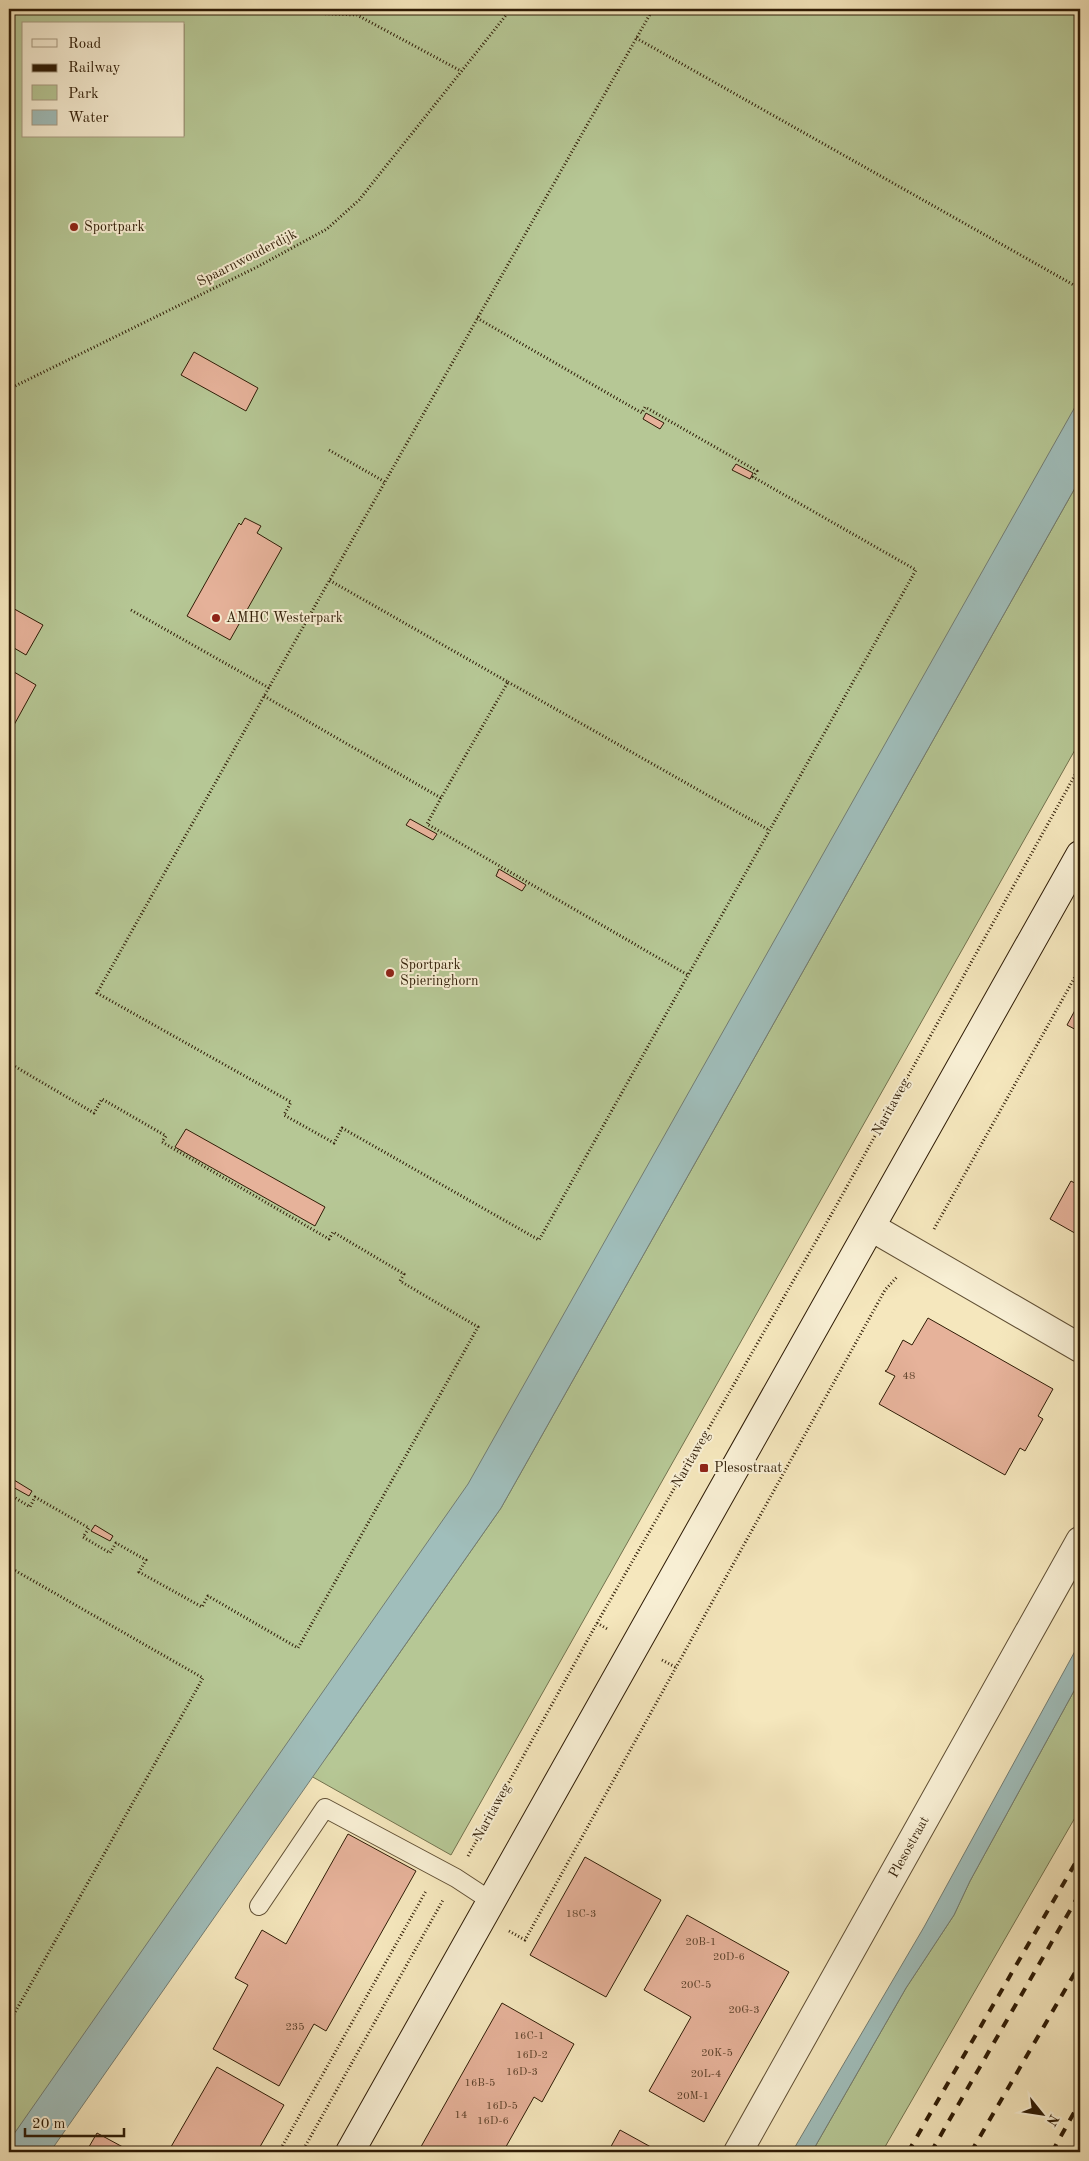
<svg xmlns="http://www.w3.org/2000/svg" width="1089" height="2161" font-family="'Old Standard TT',serif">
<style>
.green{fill:#b6c795;stroke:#72724e;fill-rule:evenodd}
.water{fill:#a0bebb;stroke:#737d73}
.building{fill:#e6b29a;stroke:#2f1c06}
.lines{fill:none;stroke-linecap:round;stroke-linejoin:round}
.lane-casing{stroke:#604f34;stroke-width:20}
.street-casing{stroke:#604f34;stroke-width:30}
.secondary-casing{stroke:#2f1c06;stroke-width:30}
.path{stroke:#2f1c06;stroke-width:3;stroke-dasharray:1 2.5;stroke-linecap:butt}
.lane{stroke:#f8efd4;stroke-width:18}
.street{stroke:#f8efd4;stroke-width:28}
.secondary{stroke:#f8efd4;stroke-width:28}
.rail{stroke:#2f1c06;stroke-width:4;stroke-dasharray:9 9;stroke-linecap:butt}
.poi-dot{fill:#8f2418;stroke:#f8efd4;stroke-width:2}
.labels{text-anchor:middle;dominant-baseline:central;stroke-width:4;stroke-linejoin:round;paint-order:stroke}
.number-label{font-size:11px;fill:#5d422b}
.poi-label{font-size:14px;fill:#2f1c06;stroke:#f8efd4;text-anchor:start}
.street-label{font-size:14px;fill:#2f1c06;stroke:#f8efd4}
</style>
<rect width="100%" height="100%" fill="#f5e7bd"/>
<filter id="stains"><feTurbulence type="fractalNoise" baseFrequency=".004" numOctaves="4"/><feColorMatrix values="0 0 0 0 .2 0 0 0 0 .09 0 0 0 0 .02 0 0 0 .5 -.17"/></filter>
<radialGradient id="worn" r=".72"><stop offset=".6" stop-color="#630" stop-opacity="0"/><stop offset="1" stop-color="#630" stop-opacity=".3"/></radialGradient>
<path class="green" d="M9 9H1080V426L464 1519 9 2141ZM24 24H184V136H24Z
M1080 479V741L451 1855 311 1776 331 1751 501 1508Z
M1080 1680V1809L882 2152H812L906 1988 954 1915 970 1881Z"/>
<path class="water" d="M1080 398V479L501 1508 50 2152H9V2141L468 1484Z
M1080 1642V1680L970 1881 954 1915 906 1988 812 2152H792L924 1927Z"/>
<path class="building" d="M194 352 258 388 246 411 181 375Z
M646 413 664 423 660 429 643 419Z
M736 464 753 473 750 479 732 470Z
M245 518 261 526 257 533 282 548 230 640 187 616 239 523 241 525Z
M9 606 43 625 26 655 9 645Z
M9 669 36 685 9 734Z
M410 819 437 834 433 840 406 825Z
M499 869 526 885 522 891 496 876Z
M1080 1001V1032L1067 1025Z
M186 1129 325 1207 315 1226 175 1147Z
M1071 1181 1080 1186V1236L1050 1219Z
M928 1318 1053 1389 1038 1416 1043 1419 1025 1451 1020 1448 1005 1475 879 1404 895 1376 885 1371 887 1370 903 1340 912 1345Z
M14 1480 32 1491 29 1496 11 1486Z
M95 1525 113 1536 110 1541 91 1531Z
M348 1834 416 1871 326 2031 314 2024 279 2086 213 2049 248 1985 235 1978 262 1930 286 1944Z
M585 1857 661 1900 606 1997 530 1955Z
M687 1915 789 1972 704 2122 649 2091 691 2017 644 1990Z
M502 2003 574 2044 542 2102 534 2097 503 2152H418Z
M217 2067 284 2105 257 2152H168Z
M620 2130 660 2152H608Z
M97 2133 132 2152H86Z"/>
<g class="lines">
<g class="lane-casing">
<path id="lane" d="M259 1906 325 1808 456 1878 491 1901"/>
</g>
<g class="street-casing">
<path id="street" d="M871 1227 1080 1348
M738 2152 1080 1541"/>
</g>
<g class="secondary-casing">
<path id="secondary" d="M350 2152 1080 855"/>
</g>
<path class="path" d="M283 12 357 15 461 71
M636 38 1079 288 1080 286
M477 318 642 413 645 407 757 471 753 477 916 570 539 1240 342 1128 334 1143 284 1115 291 1102 97 993C282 664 467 336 653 9
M9 389 257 267 327 229 359 200 511 9
M329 450 385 482
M131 610 269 688
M508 682 769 830
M264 696 441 798 508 682 329 580
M441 798 427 824 688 975
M9 1063 94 1113 102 1099 166 1136 162 1142 329 1239 333 1232 404 1274 400 1281 478 1327 298 1648 208 1596 202 1607 139 1572 146 1560 116 1543 110 1553 83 1537 89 1528 35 1497 30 1507 9 1494
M934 1229 1080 968
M9 1567 203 1678 9 2023
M597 1623 609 1630
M662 1660 677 1668
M468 1856 597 1623 835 1208 1080 766
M509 1931 525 1940 885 1290 897 1277
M279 2152 426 1891
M302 2152 443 1900"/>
<use href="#lane" class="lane"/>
<use href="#street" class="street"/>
<use href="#secondary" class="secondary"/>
<path class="rail" d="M908 2152 1080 1855
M931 2152 1080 1893
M971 2152 1080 1964
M1052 2152 1080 2102"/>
</g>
<g class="poi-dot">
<circle cx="74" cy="227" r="5"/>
<circle cx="216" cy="618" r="5"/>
<circle cx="390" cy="973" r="5"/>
<rect x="699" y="1463" width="10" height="10" rx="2.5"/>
</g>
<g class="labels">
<g class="number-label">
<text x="909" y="1376">48</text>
<text x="581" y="1914">18C-3</text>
<text x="701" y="1942">20B-1</text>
<text x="729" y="1957">20D-6</text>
<text x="696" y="1985">20C-5</text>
<text x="744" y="2010">20G-3</text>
<text x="295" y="2027">235</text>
<text x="529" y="2036">16C-1</text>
<text x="717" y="2053">20K-5</text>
<text x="532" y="2055">16D-2</text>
<text x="522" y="2072">16D-3</text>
<text x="706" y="2074">20L-4</text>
<text x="480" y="2083">16B-5</text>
<text x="693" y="2096">20M-1</text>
<text x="502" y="2106">16D-5</text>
<text x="461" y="2115">14</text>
<text x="493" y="2121">16D-6</text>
</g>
<g class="poi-label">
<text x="84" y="227">Sportpark</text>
<text x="226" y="618">AMHC Westerpark</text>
<text x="400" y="965">Sportpark<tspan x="400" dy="16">Spieringhorn</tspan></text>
<text x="714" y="1468">Plesostraat</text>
</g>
<g class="street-label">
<text transform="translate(247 258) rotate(-27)">Spaarnwouderdijk</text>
<text transform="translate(891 1107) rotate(-61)">Naritaweg</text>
<text transform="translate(691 1459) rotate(-60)">Naritaweg</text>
<text transform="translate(492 1812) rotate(-61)">Naritaweg</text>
<text transform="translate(909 1847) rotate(-61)">Plesostraat</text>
</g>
</g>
<rect width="1089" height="2161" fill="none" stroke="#f5e7bd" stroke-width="30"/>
<rect x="10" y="10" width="1069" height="2141" fill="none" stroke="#2f1c06" stroke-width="2.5"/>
<rect x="15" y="15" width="1059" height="2131" fill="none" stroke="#2f1c06"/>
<rect x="22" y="22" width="162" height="115" fill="#f8efd4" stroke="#a89b82"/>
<rect x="32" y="39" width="25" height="8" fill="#f8efd4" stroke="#a89b82"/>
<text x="68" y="48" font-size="15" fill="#2f1c06">Road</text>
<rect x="32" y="64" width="25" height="8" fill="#2f1c06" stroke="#a89b82"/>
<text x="68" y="72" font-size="15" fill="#2f1c06">Railway</text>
<rect x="32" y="85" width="25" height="15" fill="#b6c795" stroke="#a89b82"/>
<text x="68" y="98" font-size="15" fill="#2f1c06">Park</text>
<rect x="32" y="110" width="25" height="15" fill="#a0bebb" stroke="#a89b82"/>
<text x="68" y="122" font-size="15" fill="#2f1c06">Water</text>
<g transform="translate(1042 2114) rotate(120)" stroke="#f8efd4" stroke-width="4" paint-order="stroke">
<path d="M0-4L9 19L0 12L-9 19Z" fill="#2f1c06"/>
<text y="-8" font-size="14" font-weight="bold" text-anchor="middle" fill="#2f1c06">N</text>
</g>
<path d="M25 2128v8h99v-8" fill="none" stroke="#2f1c06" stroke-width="2.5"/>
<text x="32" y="2128" font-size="15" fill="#2f1c06" stroke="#f8efd4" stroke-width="4" paint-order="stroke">20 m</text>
<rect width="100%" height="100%" filter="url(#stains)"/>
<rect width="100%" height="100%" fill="url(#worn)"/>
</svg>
